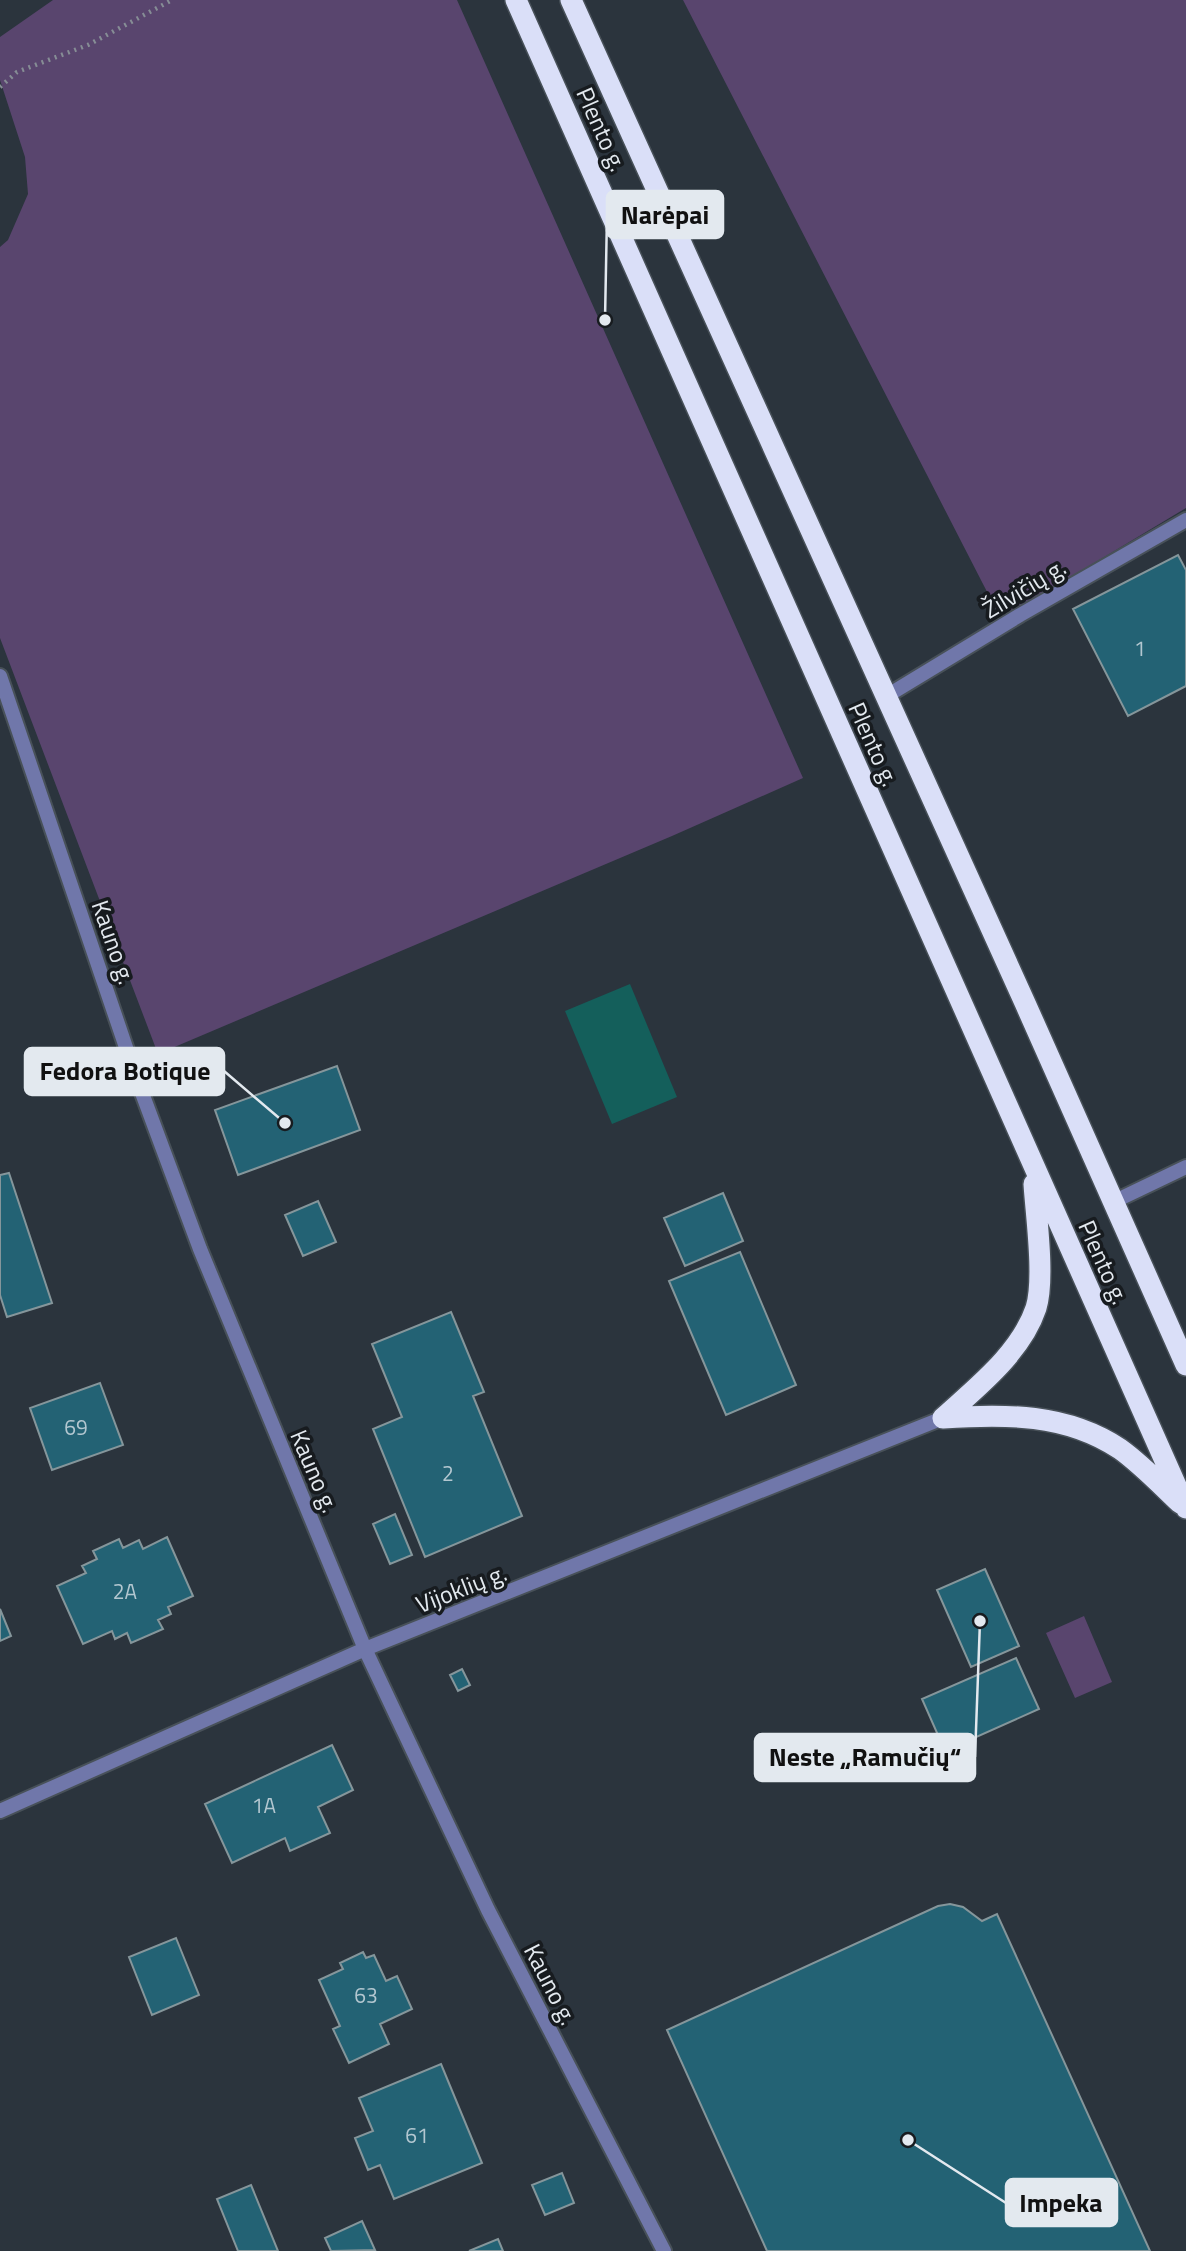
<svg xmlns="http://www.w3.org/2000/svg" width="1186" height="2251" font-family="'Titillium Web',sans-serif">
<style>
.green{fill:#59456e}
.water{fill:#145f5b}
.building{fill:#236274;stroke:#85969b;stroke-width:2}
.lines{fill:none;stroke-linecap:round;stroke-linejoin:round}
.street-casing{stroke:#485159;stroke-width:18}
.highway-casing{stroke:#485159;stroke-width:24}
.path{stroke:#868d95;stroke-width:4.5;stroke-dasharray:2 5;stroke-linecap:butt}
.street{stroke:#7077aa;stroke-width:14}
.highway{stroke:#dadff8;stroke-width:21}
.labels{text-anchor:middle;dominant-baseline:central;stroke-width:7;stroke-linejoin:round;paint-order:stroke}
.number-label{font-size:21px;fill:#b3c7d0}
.street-label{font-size:24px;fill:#e3e9ef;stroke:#171b1f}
.leader{fill:none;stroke:#e3e9ef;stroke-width:2.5}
.callout-dot{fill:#e3e9ef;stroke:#171b1f;stroke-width:2.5}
.callout{fill:#e3e9ef;stroke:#e3e9ef;stroke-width:2.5}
.callout-label{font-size:26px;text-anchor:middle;font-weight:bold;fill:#111}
</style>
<rect width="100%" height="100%" fill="#2b343d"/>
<path class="green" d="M53 0H457L803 778 672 836 158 1054 0 638V247L8 240 28 194 25 157 0 80V37Z
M683 0H1186V508L1001 619Z
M1084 1616 1112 1682 1075 1698 1046 1633Z"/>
<path class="water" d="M630 984 677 1097 612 1124 565 1011Z"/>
<path class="building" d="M1178 555 1186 570V686L1128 716 1073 609Z
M337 1066 360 1130 238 1175 215 1110Z
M9 1173 52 1303 7 1317 0 1295V1175Z
M723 1193 743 1241 685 1266 664 1218Z
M318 1201 336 1242 303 1256 285 1215Z
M740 1252 796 1385 726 1415 669 1281Z
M451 1312 484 1392 473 1396 522 1516 425 1557 373 1429 402 1417 372 1344Z
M100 1383 123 1445 52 1470 30 1408Z
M395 1514 412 1555 390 1564 373 1524Z
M167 1537 193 1596 168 1607 171 1614 158 1620 163 1629 131 1643 127 1633 115 1639 112 1631 83 1644 57 1586 86 1573 82 1566 97 1559 93 1551 119 1539 123 1548 139 1540 143 1549Z
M985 1569 1019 1646 971 1667 937 1590Z
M0 1609 11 1636 0 1641Z
M1016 1658 1039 1709 945 1751 922 1699Z
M462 1669 470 1685 458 1691 450 1675Z
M332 1745 353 1790 318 1807 330 1833 290 1851 285 1838 232 1863 205 1804Z
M950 1904 963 1907 982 1921 997 1914 1150 2251H767L667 2030 938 1906Z
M176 1938 199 1995 152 2015 129 1957Z
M363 1952 366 1958 374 1955 386 1981 397 1976 412 2009 380 2024 389 2044 349 2063 333 2029 340 2026 319 1980 343 1969 340 1963Z
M441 2064 482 2163 394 2199 380 2165 368 2170 355 2138 373 2131 359 2098Z
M562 2173 574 2203 545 2215 532 2185Z
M251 2185 278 2251H238L217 2199Z
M362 2221 375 2250 331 2251 325 2238Z
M498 2239 503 2251H469Z"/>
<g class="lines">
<g class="street-casing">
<path id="street" d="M0 676 135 1074 200 1249 365 1649 488 1910 664 2251
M885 697 1020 615 1186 520
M1113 1202 1186 1167
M0 1811 365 1649 943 1418"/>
</g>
<g class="highway-casing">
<path id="highway" d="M516 0 1186 1508
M571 0 1025 1003 1186 1365
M943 1418C977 1387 1021 1353 1036 1308 1045 1279 1036 1215 1034 1184
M943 1418C1005 1414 1066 1413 1120 1449 1141 1464 1161 1485 1180 1503"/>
</g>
<path class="path" d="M0 87 17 72 88 45 172 0"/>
<use href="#street" class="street"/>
<use href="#highway" class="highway"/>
</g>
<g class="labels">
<g class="number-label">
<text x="1140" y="648">1</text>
<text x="76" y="1427">69</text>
<text x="448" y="1473">2</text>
<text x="125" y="1591">2A</text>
<text x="264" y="1805">1A</text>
<text x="366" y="1995">63</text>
<text x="417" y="2135">61</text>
</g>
<g class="street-label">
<text transform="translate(602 129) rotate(66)">Plento g.</text>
<text transform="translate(1024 588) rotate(-31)">Žilvičių g.</text>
<text transform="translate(874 744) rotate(66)">Plento g.</text>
<text transform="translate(114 942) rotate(71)">Kauno g.</text>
<text transform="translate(1104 1262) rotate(66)">Plento g.</text>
<text transform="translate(315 1471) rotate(67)">Kauno g.</text>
<text transform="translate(461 1588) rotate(-21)">Vijoklių g.</text>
<text transform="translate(551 1984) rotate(63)">Kauno g.</text>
</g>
</g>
<path class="leader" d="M605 320L607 215M285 1123L224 1071M980 1621L975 1757M908 2140L1006 2203"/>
<g class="callout-dot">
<circle cx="605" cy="320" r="7"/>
<circle cx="285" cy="1123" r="7"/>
<circle cx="980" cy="1621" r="7"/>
<circle cx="908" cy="2140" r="7"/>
</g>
<g class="callout">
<rect x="607" y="191" width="116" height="47" rx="7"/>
<rect x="25" y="1048" width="199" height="47" rx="7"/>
<rect x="755" y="1734" width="220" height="47" rx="7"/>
<rect x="1006" y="2179" width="111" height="47" rx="7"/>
</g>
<g class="callout-label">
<text x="665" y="224">Narėpai</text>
<text x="125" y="1080">Fedora Botique</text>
<text x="865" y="1766">Neste „Ramučių“</text>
<text x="1061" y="2212">Impeka</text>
</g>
</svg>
